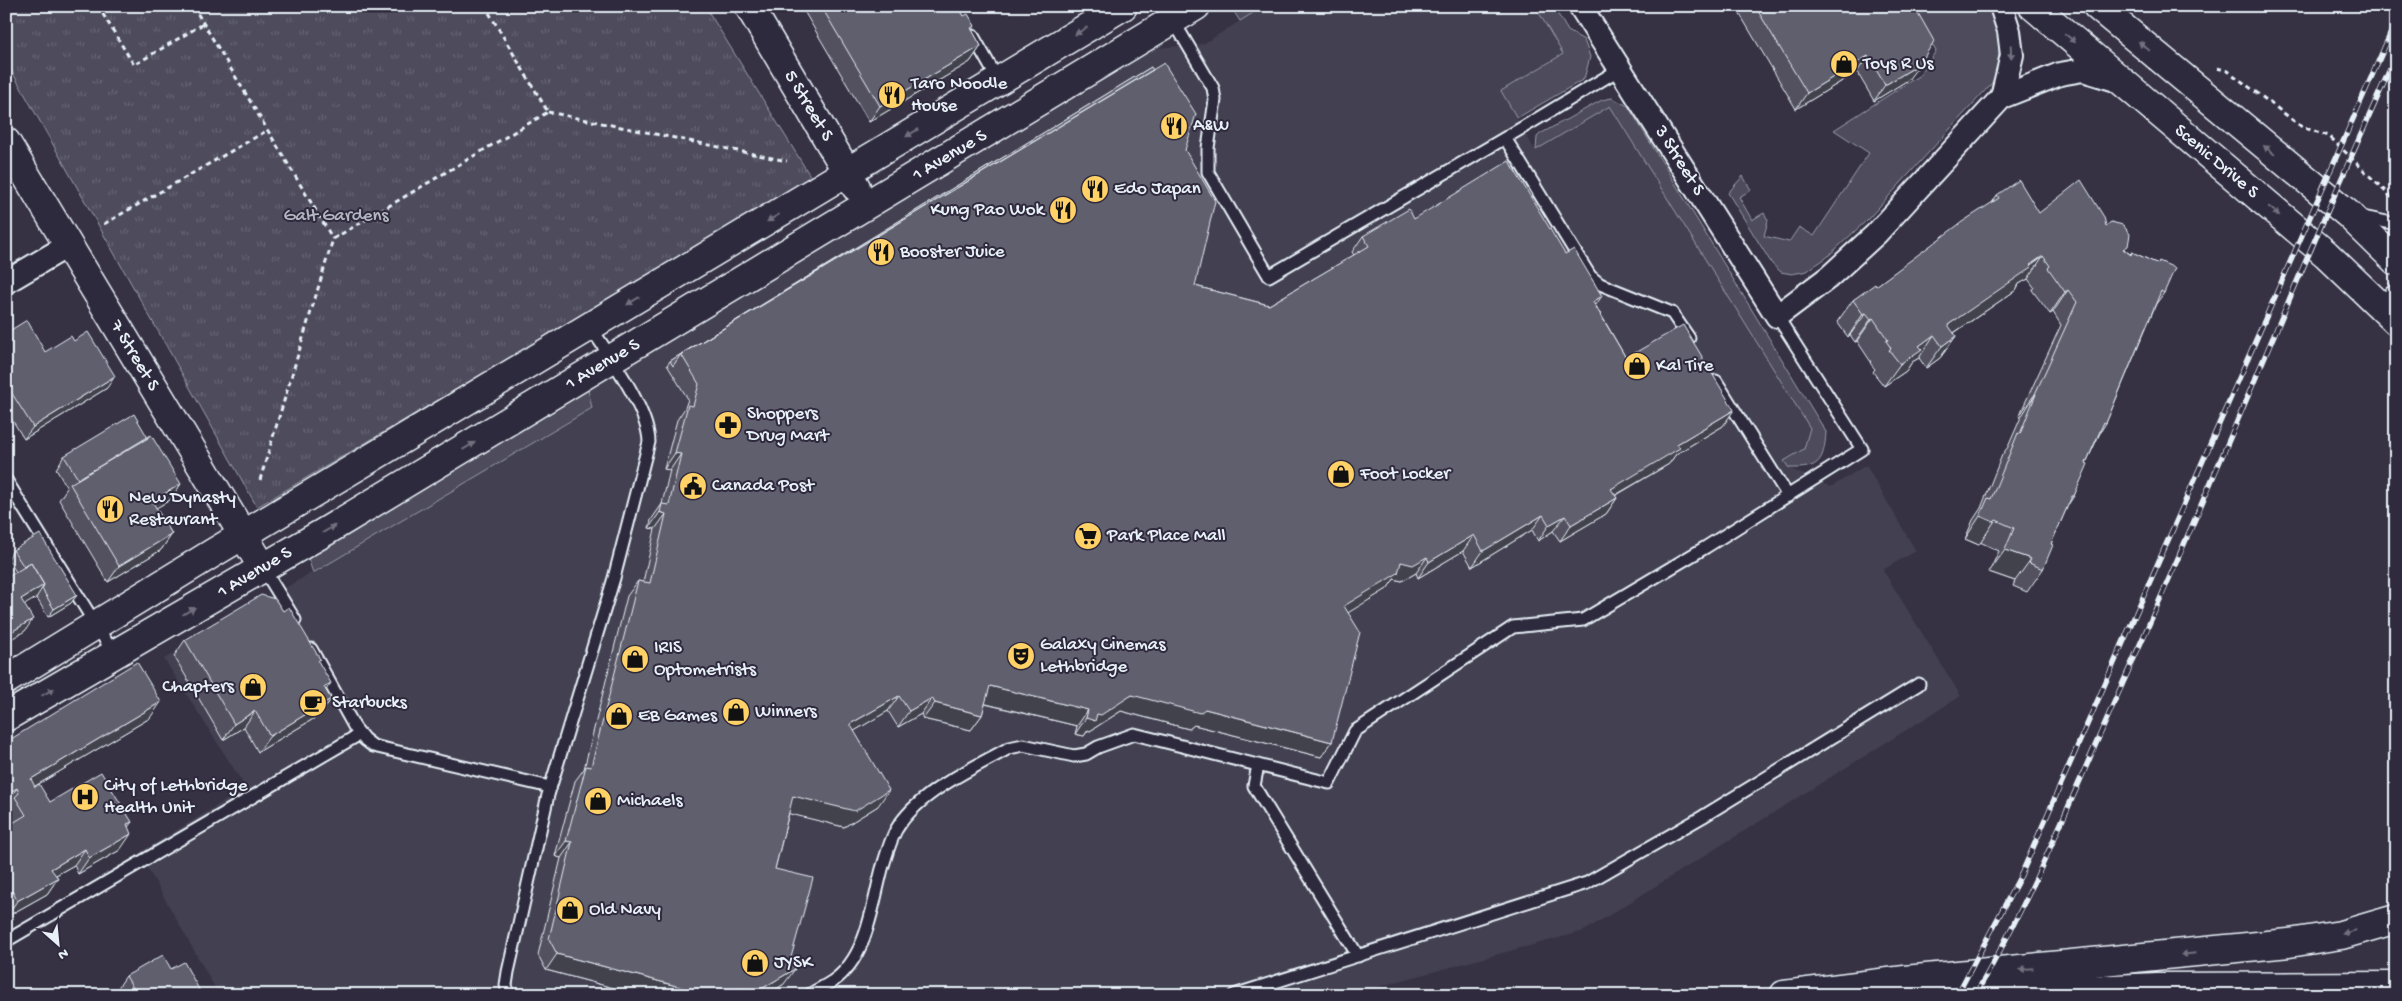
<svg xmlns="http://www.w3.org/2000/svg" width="2402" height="1001" font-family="'Gochi Hand',sans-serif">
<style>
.built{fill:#433f51}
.green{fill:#4d4b5c;stroke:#9a9eaa}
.park{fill:url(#park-tufts);stroke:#9a9eaa}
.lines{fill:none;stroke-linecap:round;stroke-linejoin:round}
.service-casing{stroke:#e8f1f8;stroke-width:15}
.minor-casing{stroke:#e8f1f8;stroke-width:26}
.tertiary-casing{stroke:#e8f1f8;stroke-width:31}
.primary-casing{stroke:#e8f1f8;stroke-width:31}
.motorway-casing{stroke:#e8f1f8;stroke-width:31}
.path{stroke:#e8f1f8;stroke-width:3;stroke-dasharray:5 4;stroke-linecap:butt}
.service{stroke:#2f2a3d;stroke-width:11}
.minor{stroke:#2f2a3d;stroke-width:22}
.tertiary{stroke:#2f2a3d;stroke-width:28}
.primary{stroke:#2f2a3d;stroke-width:28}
.motorway{stroke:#2f2a3d;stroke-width:28}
.rail-casing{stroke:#e8f1f8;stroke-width:5.5}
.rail{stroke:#2f2a3d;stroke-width:4;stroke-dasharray:11;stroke-linecap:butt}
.wall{fill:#53515f;stroke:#e8f1f8}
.shaded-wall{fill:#43424d;stroke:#e8f1f8}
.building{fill:#605e6e;stroke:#e8f1f8}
.oneway{fill:#70707e}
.labels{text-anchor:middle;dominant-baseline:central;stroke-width:4;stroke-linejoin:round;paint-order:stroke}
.poi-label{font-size:19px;fill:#e8f1f8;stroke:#2f2a3d;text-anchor:start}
.street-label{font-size:19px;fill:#e8f1f8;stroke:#2f2a3d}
.park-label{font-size:19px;fill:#b2b7c1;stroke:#2f2a3d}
</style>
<defs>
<pattern id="park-tufts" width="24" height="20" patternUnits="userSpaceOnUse" patternTransform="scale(1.25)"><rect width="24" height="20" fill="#4d4b5c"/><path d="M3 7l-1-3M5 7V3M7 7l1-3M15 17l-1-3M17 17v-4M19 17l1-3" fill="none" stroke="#676574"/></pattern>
</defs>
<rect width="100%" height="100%" fill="#363244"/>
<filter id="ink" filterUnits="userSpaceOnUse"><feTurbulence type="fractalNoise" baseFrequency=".02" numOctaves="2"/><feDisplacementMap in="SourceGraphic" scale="10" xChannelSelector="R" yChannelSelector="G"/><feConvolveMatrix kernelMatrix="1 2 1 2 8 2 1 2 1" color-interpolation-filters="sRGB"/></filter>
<g filter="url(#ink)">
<path class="built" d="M1264 6H1535L1563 55 1501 91 1535 150 1610 106 1810 428 1804 449 1785 461 1789 468 1831 487 1866 465 1916 551 1883 570 1961 696 1584 931 1348 995H219L139 853 246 788 164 659 592 408 588 390 1156 48 1203 44Z"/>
<path class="green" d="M1230 6H1264L1240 21Z
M1535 6H1553L1568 31 1584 40 1590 57 1584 79 1517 118 1501 91 1563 54Z
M1909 6H1989C2001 31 2002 59 1992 83L1868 219 1826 258 1807 271 1792 274 1781 272 1772 264 1728 193 1743 176 1751 190 1739 197 1752 220 1764 213 1768 220 1764 236 1789 242 1799 227 1814 236 1869 153 1834 130 1920 75 1936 51Z
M1612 98 1628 106 1826 432C1824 462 1819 469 1789 468L1784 461 1804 449 1810 428 1610 106 1536 150 1537 137 1540 134 1602 100Z
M588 390 592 408 313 573 307 555Z"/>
<path class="park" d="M6 6H705L812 179 257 507 6 61Z"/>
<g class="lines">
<g class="service-casing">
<path id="service" d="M1173 20 1213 88 1215 100 1208 148V172L1269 276 1522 128 1620 69
M973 36 998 80
M1505 138 1590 276 1600 284 1672 313 1689 338
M2358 216 2396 224
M2380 304 2396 288
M1716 381 1788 496
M6 480 114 654
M263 568 295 620
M311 649 355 728 364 739 373 746 550 787
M1258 765 1254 786 1358 956
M6 941 360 734
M511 995 508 993 506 985 508 972 548 795 614 578 649 442C648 408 609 356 590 326
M809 995C817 990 825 986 833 981 867 957 872 907 882 869 886 856 890 841 896 830 918 792 972 769 1009 748L1023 745 1074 756 1086 754 1098 747 1134 734 1329 783 1355 731 1513 627 1583 620 1706 547 1862 449 1777 316
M1234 995 1587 883 1702 817 1919 684"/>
</g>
<g class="minor-casing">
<path id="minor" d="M1580 6 1777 316 1829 277 1876 234 2002 97 2060 74 2083 70 2119 81
M2001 6 2009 31 2012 55 2002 97
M6 282 67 246"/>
</g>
<g class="tertiary-casing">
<path id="tertiary" d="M749 6 856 187
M6 142 263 568
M6 680 213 553 1123 6
M6 717 328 530 1196 6"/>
</g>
<g class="primary-casing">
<path id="primary" d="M2033 6 2326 254 2396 321
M2097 6 2348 214 2396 261"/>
</g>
<g class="motorway-casing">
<path id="motorway" d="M1784 995 1905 980 2289 943 2341 935 2396 919
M1981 995 2158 987 2396 986"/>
</g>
<path class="path" d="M98 6 134 65 203 24
M193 6 333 239
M2217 68 2228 71 2302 127 2329 136 2396 202
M548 112 787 161
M104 224 268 130
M260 480 333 239 548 112 485 6"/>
<use href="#service" class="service"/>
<use href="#minor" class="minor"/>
<use href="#tertiary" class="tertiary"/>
<use href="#primary" class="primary"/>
<use href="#motorway" class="motorway"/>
<g class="rail-casing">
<path id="rail" d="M1957 995 2021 875 2396 21
M1975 995C2031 900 2072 797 2117 696 2213 484 2300 268 2396 56"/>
</g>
<use href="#rail" class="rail"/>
</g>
<path class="wall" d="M801 6H958L964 16 975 26 972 30 981 46 970 62 869 122Z
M1735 6H1914L1908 80 1874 101 1857 72 1796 109Z
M1151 67 1185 150 1195 286 1269 305 1354 255 1352 252 1363 236 1414 219 1596 306 1626 358 1723 426 1676 454 1669 464 1615 496 1617 498 1606 514 1560 541 1553 531 1538 541 1532 530 1472 567 1463 551 1418 578 1416 573 1402 581 1394 579 1387 589 1348 612 1332 742 1321 757 1194 725 1189 729 1121 711 1090 731 1088 730 1084 736 1075 734 1077 726 985 704 982 715 971 730 923 719 921 714 898 727 888 711 854 731 878 806 844 827 789 813 775 869 784 984 767 995H640L546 970 538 955 561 858 555 856 575 781 584 769 627 596 638 581 643 582 655 529 649 528 651 520 662 504 670 470 664 469 677 420 685 408 688 399 667 365 670 361Z
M1997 195 2039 213 2106 226 2125 250 2130 254 2132 252 2158 264 2159 261 2164 293 2156 304 2106 423 2101 431 2086 463 2074 496 2068 505 2051 544 2043 569 2027 592 2013 586 2015 581 1989 572 1999 551 1980 542 1979 545 1965 539 1973 520 1981 508 2002 455 2008 447 2021 417 2019 416 2061 325 2053 312 2050 314 2032 290 2034 287 2028 279 2019 284 2016 290 1954 333 1956 336 1940 358 1926 368 1919 358 1912 362 1906 371 1884 386 1873 372 1875 369 1870 363 1871 362 1857 341 1855 342 1850 335 1848 337 1837 322 1853 300 1876 286 1992 203Z
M6 333 45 352 107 388 24 439 6 410Z
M64 456 170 500 156 508 172 534 161 550 108 582 59 500 67 488 56 469Z
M13 550 77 595 71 603 48 617 36 597 24 604 25 631 16 572 8 559Z
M283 611 318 662 326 690 331 699 320 715 258 752 244 727 223 740 174 656 185 640Z
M150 718 35 786 50 802 132 822 128 827 120 850 78 874 74 865 56 875 58 878 47 894 6 917V827L11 824 6 817V808L7 807 6 804V742Z
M171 969 202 995H117L115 992 126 976Z"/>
<path class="shaded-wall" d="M981 46 970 62 869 122 880 106Z
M1868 56 1857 72 1796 109 1807 93Z
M1920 64 1908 80 1874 101 1885 85Z
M2043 256 2028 279 2019 284 2016 290 1939 343 1948 325Z
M2068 290 2053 312 2050 314 2065 292Z
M1602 296 1591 312 1593 302Z
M1866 313 1850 335 1848 337 1863 314Z
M1873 318 1857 341 1855 342 1871 319Z
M1934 335 1919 358 1912 362 1906 371 1884 386 1900 364 1919 346Z
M1956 336 1940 358 1926 368 1942 346Z
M115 376 107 388 24 439 33 427Z
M2035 394H2036L2021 417 2019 416Z
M1734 410 1723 426 1676 454 1669 464 1600 504 1611 489 1677 444Z
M675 453 681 454 670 470 664 469Z
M181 484 170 500 141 517 152 501Z
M1617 498 1606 514 1560 541 1571 525Z
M660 512 666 514 655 529 649 528Z
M1543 515 1532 530 1472 567 1483 551Z
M1565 516 1553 531 1538 541 1549 525Z
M1980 516 1994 522 1979 545 1965 539Z
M172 534 161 550 108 582 119 566Z
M1474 535 1463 551 1418 578 1429 562Z
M2005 550 2031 559 2015 581 1989 572Z
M1427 557 1416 573 1402 581 1394 579 1387 589 1333 622 1344 606 1401 562Z
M44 585 36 598 13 612 21 599Z
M77 595 71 603 48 617 54 609Z
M33 619 25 631 6 642V635Z
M331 683 320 698 324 687Z
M990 686 1088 710 1077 726 978 702Z
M1132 695 1205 709 1332 742 1321 757 1194 725 1189 729 1121 711 1090 731 1088 730 1084 736 1075 734 1086 718 1097 714Z
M899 696 888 711 839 740 850 724Z
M932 698 921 714 898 727 909 711Z
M331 699 320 715 258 752 270 736Z
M161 702 150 718 20 795 31 779Z
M935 703 982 715 971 730 923 719Z
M255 711 244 727 223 740 234 724Z
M17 788 6 804V795Z
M889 790 878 806 844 827 782 812 793 796Z
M131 834 120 850 78 874 89 858Z
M566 841 572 842 561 858 555 856Z
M85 849 74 865 40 884 51 869Z
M58 878 47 894 6 917 17 901Z
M13 892 6 902V896Z
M557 954 710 995H640L546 970Z
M795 969 784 984 767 995H751Z
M744 988 739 995H734Z"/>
<path class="building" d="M821 6H958L964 16 968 14 975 26 971 28 981 46 880 106Z
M1755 6H1914L1934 41 1920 64 1885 85 1868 56 1807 93Z
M1164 63 1196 114 1185 150 1215 201 1195 286 1269 305 1369 246 1363 236 1409 209 1414 219 1509 161 1565 254 1574 249 1602 296 1593 302 1626 358 1683 325 1734 410 1677 444 1680 448 1611 489 1617 498 1571 525 1565 516 1549 525 1543 515 1483 551 1474 535 1429 562 1427 557 1413 565 1401 562 1398 573 1344 606 1360 632 1332 742 1205 709 1200 713 1132 695 1101 715 1097 714 1095 721 1086 718 1088 710 990 686 982 715 935 703 932 698 909 711 899 696 850 724 889 790 855 811 793 796 775 869 813 878 790 961 795 969 751 995H748L744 988 734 995H710L557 954 549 939 572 842 566 841 586 766 591 767 638 581 650 583 666 514 660 512 662 504 669 505 681 454 675 453 688 405 693 406 699 384 681 354Z
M1151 67 1153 70 681 354 673 366 670 361Z
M2019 180 2039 213 2081 180 2104 217 2106 226 2111 222 2123 225 2130 234 2128 246 2123 249 2131 255 2132 252 2158 264 2159 261 2175 268 2164 293 2161 291 2106 423 2104 422 2086 463 2088 464 2074 496H2072L2051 544 2053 545 2043 569 2029 563 2031 559 2005 550 2014 528 1996 520 1994 522 1980 516 1988 498 1991 499 2018 433 2020 434 2036 394H2035L2077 302 2068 290 2065 292 2048 268 2050 266 2043 256 2030 265 2032 267 1948 325 1956 336 1942 346 1934 335 1919 346 1922 349 1900 364 1889 350 1891 348 1886 341 1888 340 1873 318 1871 319 1866 313 1863 314 1853 300 1875 284 1876 286 1962 222 1999 198 1997 195Z
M27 320 45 352 71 336 74 341 88 332 115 376 33 427 6 384V333Z
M134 414 148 438 78 479 64 456Z
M151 435 181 484 152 501 172 534 119 566 70 484Z
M40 534 77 595 54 609 42 589 44 585 31 563 24 567 13 550Z
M31 563 44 585 21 599 33 619 6 635V578Z
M261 595 275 599 283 611 289 607 320 659 318 661 331 683 324 687 331 699 270 736 255 711 234 724 185 640Z
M137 662 161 702 31 779 35 787 39 784 50 802 101 772 132 822 127 824 131 834 89 858 85 849 51 869 58 878 17 901 13 892 6 896V827L26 815 15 797 19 793 17 788 6 795V742Z
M163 955 171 969 184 962 202 995H132L136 993 126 976Z"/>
<defs><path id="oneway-solid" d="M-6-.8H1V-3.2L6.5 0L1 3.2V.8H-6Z" transform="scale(1.25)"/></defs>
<g class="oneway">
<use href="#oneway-solid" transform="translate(1081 31) rotate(149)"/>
<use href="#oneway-solid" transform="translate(2070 38) rotate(40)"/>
<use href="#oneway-solid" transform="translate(2144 46) rotate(-140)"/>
<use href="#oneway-solid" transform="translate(2011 52) rotate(88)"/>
<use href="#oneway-solid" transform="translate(912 133) rotate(149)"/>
<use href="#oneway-solid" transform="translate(2269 150) rotate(-141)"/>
<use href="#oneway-solid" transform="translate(2274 211) rotate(40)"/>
<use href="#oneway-solid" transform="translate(773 218) rotate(149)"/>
<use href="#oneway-solid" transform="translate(633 301) rotate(149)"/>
<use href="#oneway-solid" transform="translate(469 446) rotate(-31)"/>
<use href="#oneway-solid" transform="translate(329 529) rotate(-31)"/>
<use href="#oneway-solid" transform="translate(189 611) rotate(-30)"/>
<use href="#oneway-solid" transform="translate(48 692) rotate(-30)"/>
<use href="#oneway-solid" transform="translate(2349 932) rotate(164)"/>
<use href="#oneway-solid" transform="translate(2188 954) rotate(174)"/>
<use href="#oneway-solid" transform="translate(2026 969) rotate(175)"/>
</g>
</g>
<defs>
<g id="shop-disc" transform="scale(1.4375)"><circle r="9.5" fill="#ffd166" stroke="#2f2a3d"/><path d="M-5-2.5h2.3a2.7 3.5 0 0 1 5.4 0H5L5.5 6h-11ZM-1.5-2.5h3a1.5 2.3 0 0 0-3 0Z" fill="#111"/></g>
<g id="restaurant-disc" transform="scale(1.4375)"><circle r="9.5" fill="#ffd166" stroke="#2f2a3d"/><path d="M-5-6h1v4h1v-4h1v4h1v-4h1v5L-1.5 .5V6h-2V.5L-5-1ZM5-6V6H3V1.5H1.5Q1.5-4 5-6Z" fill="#111"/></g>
<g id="pharmacy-disc" transform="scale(1.4375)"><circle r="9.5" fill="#ffd166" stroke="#2f2a3d"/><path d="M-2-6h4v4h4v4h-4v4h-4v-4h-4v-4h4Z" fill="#111"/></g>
<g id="civic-disc" transform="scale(1.4375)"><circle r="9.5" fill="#ffd166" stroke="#2f2a3d"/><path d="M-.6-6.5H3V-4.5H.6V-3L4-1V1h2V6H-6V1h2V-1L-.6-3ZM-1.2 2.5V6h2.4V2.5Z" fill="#111"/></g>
<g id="supermarket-disc" transform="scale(1.4375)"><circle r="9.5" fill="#ffd166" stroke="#2f2a3d"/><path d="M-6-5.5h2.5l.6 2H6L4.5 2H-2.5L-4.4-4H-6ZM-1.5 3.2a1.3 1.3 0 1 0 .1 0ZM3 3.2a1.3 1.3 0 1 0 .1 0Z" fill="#111"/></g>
<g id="theatre-disc" transform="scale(1.4375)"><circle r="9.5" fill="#ffd166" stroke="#2f2a3d"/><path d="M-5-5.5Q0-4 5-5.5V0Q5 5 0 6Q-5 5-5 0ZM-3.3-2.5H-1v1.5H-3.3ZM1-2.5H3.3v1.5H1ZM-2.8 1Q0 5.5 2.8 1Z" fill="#111"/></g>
<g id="cafe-disc" transform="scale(1.4375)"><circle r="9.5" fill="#ffd166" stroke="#2f2a3d"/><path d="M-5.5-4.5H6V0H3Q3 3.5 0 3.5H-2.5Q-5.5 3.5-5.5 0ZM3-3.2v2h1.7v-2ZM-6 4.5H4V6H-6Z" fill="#111"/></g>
<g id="hospital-disc" transform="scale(1.4375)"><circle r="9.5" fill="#ffd166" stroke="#2f2a3d"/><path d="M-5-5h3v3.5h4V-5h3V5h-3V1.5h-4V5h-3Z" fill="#111"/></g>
</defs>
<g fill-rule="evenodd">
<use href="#shop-disc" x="1844" y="64"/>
<use href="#restaurant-disc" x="892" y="95"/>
<use href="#restaurant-disc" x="1174" y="126"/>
<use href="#restaurant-disc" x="1095" y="189"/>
<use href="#restaurant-disc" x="1063" y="210"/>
<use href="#restaurant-disc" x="881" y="252"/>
<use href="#shop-disc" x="1637" y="366"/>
<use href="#pharmacy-disc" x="728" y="425"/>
<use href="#shop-disc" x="1341" y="474"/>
<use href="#civic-disc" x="693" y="486"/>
<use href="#restaurant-disc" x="110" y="509"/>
<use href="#supermarket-disc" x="1088" y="536"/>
<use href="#theatre-disc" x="1021" y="656"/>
<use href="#shop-disc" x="635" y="659"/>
<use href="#shop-disc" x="253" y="687"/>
<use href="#cafe-disc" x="313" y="703"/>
<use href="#shop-disc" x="736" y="712"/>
<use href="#shop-disc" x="619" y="716"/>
<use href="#hospital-disc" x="85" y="797"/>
<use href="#shop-disc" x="598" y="801"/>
<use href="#shop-disc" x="570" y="910"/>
<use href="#shop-disc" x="755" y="963"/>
</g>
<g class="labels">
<g class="poi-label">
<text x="1863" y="64">Toys R Us</text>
<text x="911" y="84">Taro Noodle<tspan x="911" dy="22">House</tspan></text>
<text x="1193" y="126">A&amp;W</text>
<text x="1114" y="189">Edo Japan</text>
<text x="1044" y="210" text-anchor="end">Kung Pao Wok</text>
<text x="900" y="252">Booster Juice</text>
<text x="1656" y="366">Kal Tire</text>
<text x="747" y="414">Shoppers<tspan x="747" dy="22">Drug Mart</tspan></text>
<text x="1360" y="474">Foot Locker</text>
<text x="712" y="486">Canada Post</text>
<text x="129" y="498">New Dynasty<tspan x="129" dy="22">Restaurant</tspan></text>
<text x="1107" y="536">Park Place Mall</text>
<text x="1040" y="645">Galaxy Cinemas<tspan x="1040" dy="22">Lethbridge</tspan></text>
<text x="654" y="648">IRIS<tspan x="654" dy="22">Optometrists</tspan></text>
<text x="234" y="687" text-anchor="end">Chapters</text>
<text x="332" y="703">Starbucks</text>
<text x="755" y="712">Winners</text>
<text x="638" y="716">EB Games</text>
<text x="104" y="786">City of Lethbridge<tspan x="104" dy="22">Health Unit</tspan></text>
<text x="617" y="801">Michaels</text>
<text x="589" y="910">Old Navy</text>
<text x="774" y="963">JYSK</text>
</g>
<g class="street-label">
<text transform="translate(808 106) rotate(59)">5 Street S</text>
<text transform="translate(950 156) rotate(-31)">1 Avenue S</text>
<text transform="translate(1679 161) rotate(58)">3 Street S</text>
<text transform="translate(2216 162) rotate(40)">Scenic Drive S</text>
<text transform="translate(134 356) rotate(59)">7 Street S</text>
<text transform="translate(603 365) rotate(-31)">1 Avenue S</text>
<text transform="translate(255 573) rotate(-31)">1 Avenue S</text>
</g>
<g class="park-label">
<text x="336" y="216">Galt Gardens</text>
</g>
</g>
<rect width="2402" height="1001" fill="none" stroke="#2f2a3d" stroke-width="25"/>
<rect x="12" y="12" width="2377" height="976" fill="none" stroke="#e8f1f8" stroke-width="2" filter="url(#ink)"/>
<g transform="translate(58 944) rotate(153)" stroke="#2f2a3d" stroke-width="4" paint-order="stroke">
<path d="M0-4L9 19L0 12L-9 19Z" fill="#e8f1f8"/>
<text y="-8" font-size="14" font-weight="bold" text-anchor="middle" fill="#e8f1f8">N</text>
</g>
</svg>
